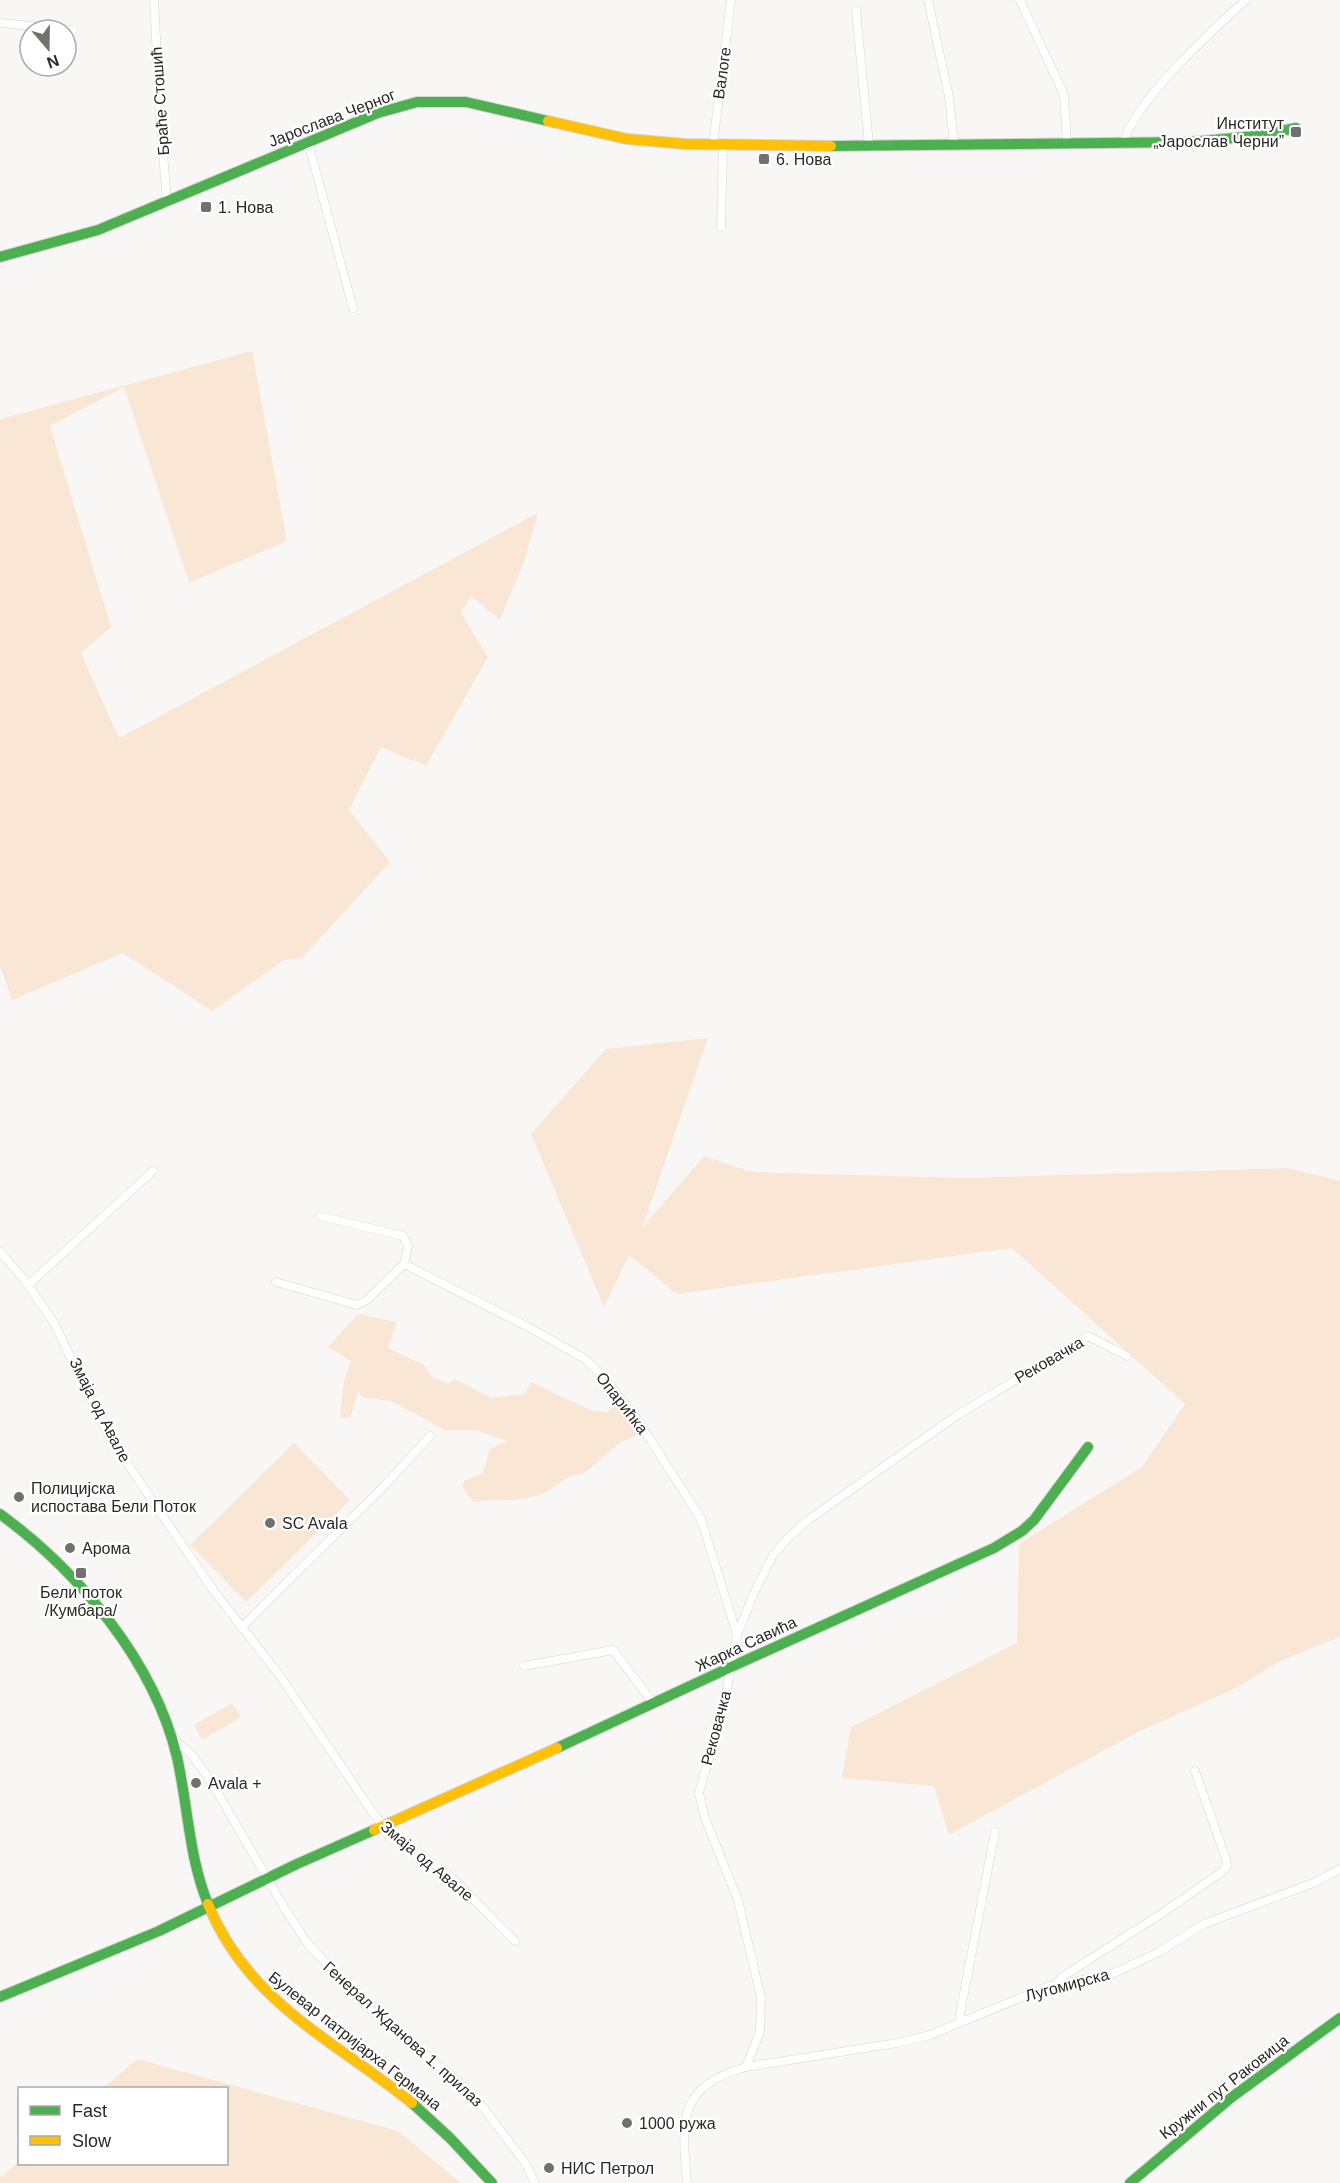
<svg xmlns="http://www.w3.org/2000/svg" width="1340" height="2183" font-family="Helvetica,sans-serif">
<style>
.green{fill:#fae6d5}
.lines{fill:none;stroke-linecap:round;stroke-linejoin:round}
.street-casing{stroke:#d6d5d3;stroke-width:9}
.fast-casing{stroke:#d6d5d3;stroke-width:12}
.slow-casing{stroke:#d6d5d3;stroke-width:12}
.street{stroke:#fefefe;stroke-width:8}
.fast{stroke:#4caf50;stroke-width:10}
.slow{stroke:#ffc107;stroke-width:10}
.poi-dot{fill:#737170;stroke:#fff;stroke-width:2}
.labels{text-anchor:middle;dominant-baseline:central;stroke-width:4.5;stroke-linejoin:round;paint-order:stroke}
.street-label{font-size:16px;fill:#2b2928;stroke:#fff}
.poi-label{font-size:16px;fill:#2b2928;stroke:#fff;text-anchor:start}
</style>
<rect width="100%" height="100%" fill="#f9f7f5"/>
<path class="green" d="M252 351 287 541 189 583 124 387 50 426 111 627 81 653 119 738 538 513 525 559 500 620 471 596 461 613 488 657 426 766 381 747 349 810 390 862 302 958 284 960 212 1011 123 953 12 1000 0 966V419Z
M708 1038 642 1228 704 1156 748 1171 776 1173 968 1178 1287 1168 1340 1181V1637L1278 1662 1238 1687 1136 1733 949 1835 934 1786 842 1778 851 1727 1017 1643 1019 1544 1142 1467 1185 1404 1012 1248 677 1294 629 1255 604 1307 531 1134 606 1049Z
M358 1314 397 1322 388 1348 424 1365 431 1376 448 1384 455 1379 491 1398 525 1394 531 1382 590 1410 607 1412 618 1402 640 1434 621 1442 583 1474C566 1474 557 1487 542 1494 519 1503 497 1498 473 1502L462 1486 465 1480 483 1473 490 1449 507 1441 475 1430H445L393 1402 363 1397 358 1392 350 1418 340 1417 344 1381 351 1361 328 1347Z
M294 1443 350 1500 246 1602 190 1545Z
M232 1703 241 1717 202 1740 194 1725Z
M137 2059 398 2131 461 2183H0V2178L19 2161 20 2164H226V2088H103Z"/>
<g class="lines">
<g class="street-casing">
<path id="street" d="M154 0 160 115 167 203
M928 0 949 97 954 145
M1020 0 1064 95 1067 144
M856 10 869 145
M0 23 73 30
M308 142 353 308
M1123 144C1133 103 1213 29 1246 0
M713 145 731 0
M721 227 723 145
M0 1252 23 1278 54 1323 109 1436 131 1469 213 1590 280 1676 371 1810 383 1826 452 1878 515 1941
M404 1264 530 1328 585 1359 603 1376 639 1422 701 1519 737 1635
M276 1282 357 1305 367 1300 404 1264 408 1246 403 1236 320 1216
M28 1285 153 1171
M241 1628 385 1485 430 1436
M524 1666 613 1650 654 1704
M171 1737 190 1753 209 1778 285 1909 308 1944 364 2004 460 2083 482 2106 526 2164 535 2183
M1056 1984 1062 1977 1164 1912 1223 1871 1227 1866 1226 1859 1195 1771
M961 2022 960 2014 995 1832
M746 2067 897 2043 930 2035 1049 1986 1105 1976 1121 1970 1159 1952 1204 1924 1313 1883 1340 1869
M687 2183C682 2122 676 2087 746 2067L760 2032 761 1998 738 1900 705 1818 699 1793 724 1705 737 1635 754 1593 773 1555 789 1537 808 1520 956 1416 1088 1336 1127 1356"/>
</g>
<g class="fast-casing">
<path id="fast" d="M831 146 1191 142 1256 136 1296 128
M0 257 98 230 378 113 417 102H466L548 121
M0 1514C78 1571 154 1661 177 1757 188 1806 189 1858 208 1904
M557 1748 731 1667 994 1548 1022 1531 1034 1520 1088 1447
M0 1997 159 1931 297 1864 374 1830
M412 2103 450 2138 492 2183
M1130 2183 1232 2097 1340 2018"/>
</g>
<g class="slow-casing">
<path id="slow" d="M548 121 627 139 685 144 831 146
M374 1830 557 1748
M208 1904C248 2003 334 2040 412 2103"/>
</g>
<use href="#street" class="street"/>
<use href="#fast" class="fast"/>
<use href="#slow" class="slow"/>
</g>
<g class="poi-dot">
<rect x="1290" y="126" width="12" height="12" rx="3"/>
<rect x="758" y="153" width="12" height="12" rx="3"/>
<rect x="200" y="201" width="12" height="12" rx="3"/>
<circle cx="19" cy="1497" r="6"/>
<circle cx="270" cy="1523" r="6"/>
<circle cx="70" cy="1548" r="6"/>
<rect x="75" y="1567" width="12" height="12" rx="3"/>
<circle cx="196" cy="1783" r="6"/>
<circle cx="627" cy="2123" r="6"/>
<circle cx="549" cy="2168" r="6"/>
</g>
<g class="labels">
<g class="street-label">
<text transform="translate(722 73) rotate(-82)">Валоге</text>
<text transform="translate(160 101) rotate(-94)">Браће Стошић</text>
<text transform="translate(332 118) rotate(-21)">Јарослава Черног</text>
<text transform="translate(1049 1360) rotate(-30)">Рековачка</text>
<text transform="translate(622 1403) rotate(52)">Опарићка</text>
<text transform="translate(100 1410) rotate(63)">Змаја од Авале</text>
<text transform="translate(746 1644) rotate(-25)">Жарка Савића</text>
<text transform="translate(716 1728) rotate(-75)">Рековачка</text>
<text transform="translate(427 1861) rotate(40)">Змаја од Авале</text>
<text transform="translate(1067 1985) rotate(-15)">Лугомирска</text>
<text transform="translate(403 2034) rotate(42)">Генерал Жданова 1. прилаз</text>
<text transform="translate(355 2041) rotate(38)">Булевар патријарха Германа</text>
<text transform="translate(1224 2087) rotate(-38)">Кружни пут Раковица</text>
</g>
<g class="poi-label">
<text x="1284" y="123" text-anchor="end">Институт<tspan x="1284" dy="18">„Јарослав Черни”</tspan></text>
<text x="776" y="159">6. Нова</text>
<text x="218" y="207">1. Нова</text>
<text x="31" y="1488">Полицијска<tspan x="31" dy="18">испостава Бели Поток</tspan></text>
<text x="282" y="1523">SC Avala</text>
<text x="82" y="1548">Арома</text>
<text x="81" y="1592" text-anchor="middle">Бели поток<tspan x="81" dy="18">/Кумбара/</tspan></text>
<text x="208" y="1783">Avala +</text>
<text x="639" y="2123">1000 ружа</text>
<text x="561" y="2168">НИС Петрол</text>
</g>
</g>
<rect x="18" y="2087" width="210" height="78" fill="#ffffff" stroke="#aaa9a9" stroke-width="1.5"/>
<rect x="30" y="2106" width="30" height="9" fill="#4caf50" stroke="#aaa9a9" stroke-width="1.5"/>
<text x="72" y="2117" font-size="18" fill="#2b2928">Fast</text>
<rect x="30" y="2136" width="30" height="9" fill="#ffc107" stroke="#aaa9a9" stroke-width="1.5"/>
<text x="72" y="2147" font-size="18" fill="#2b2928">Slow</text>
<g transform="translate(48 48) rotate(160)"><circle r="28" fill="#ffffff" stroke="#aaa9a9" stroke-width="1.5"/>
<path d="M0-4.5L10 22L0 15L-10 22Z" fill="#737170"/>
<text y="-9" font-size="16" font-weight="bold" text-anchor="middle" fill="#2b2928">N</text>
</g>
</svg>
